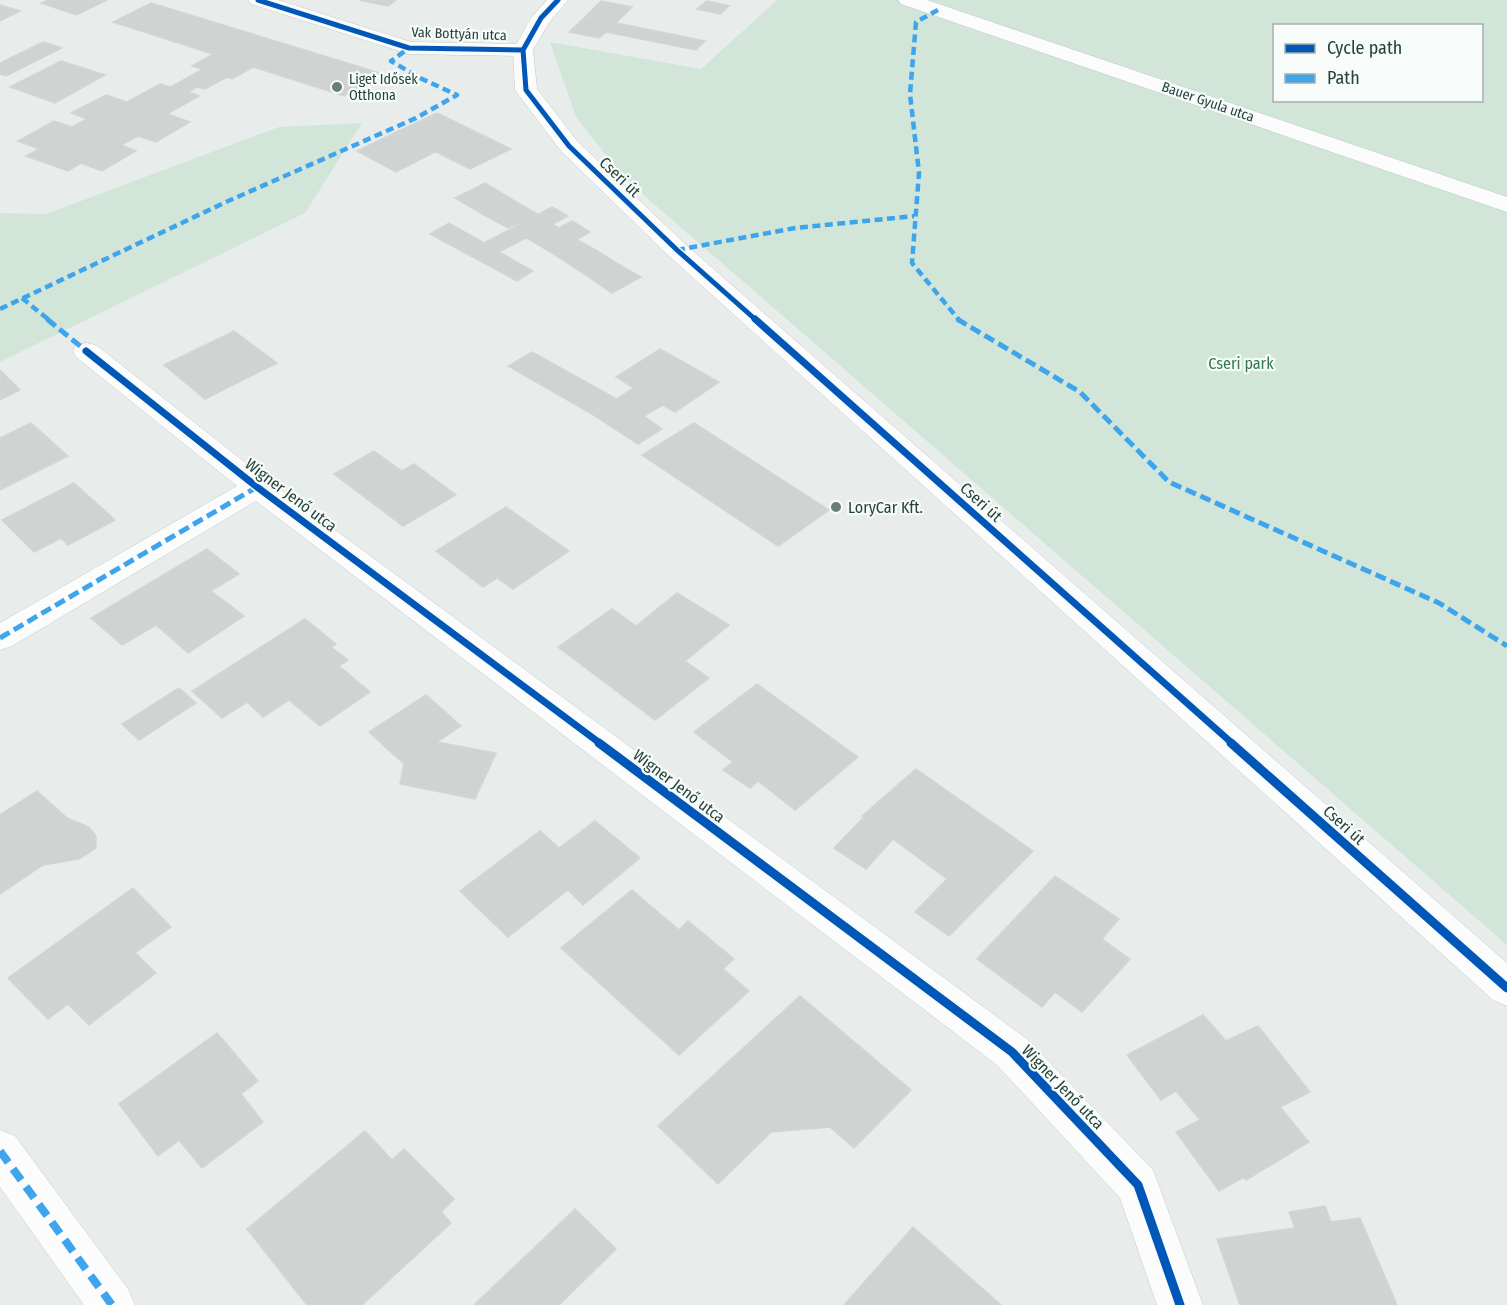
<svg xmlns="http://www.w3.org/2000/svg" width="1507" height="1305" font-family="'Fira Sans Condensed',sans-serif">
<style>
.green{fill:#d1e6d8;fill-rule:evenodd}
.building{fill:#cfd4d2;stroke:#d1d6d4;stroke-width:1.5}
.lines{fill:none;stroke-linecap:round;stroke-linejoin:round}
.minor-casing{stroke:#c5cac8;stroke-width:1}
.tertiary-casing{stroke:#c5cac8;stroke-width:1}
.minor{fill:#fcfcfc;fill-rule:evenodd}
.tertiary{fill:#fcfcfc;fill-rule:evenodd}
.quiet-far2{stroke:#3ea4ec;stroke-width:4.5;stroke-dasharray:8 4.5;stroke-linecap:butt}
.quiet-far1{stroke:#3ea4ec;stroke-width:5;stroke-dasharray:11 5;stroke-linecap:butt}
.quiet{stroke:#3ea4ec;stroke-width:8;stroke-dasharray:14 8;stroke-linecap:butt}
.cycleway-far2-casing{stroke:#f7fbf9;stroke-width:8}
.cycleway-far1-casing{stroke:#f7fbf9;stroke-width:10}
.cycleway-casing{stroke:#f7fbf9;stroke-width:13}
.cycleway-far2{stroke:#0057b8;stroke-width:5}
.cycleway-far1{stroke:#0057b8;stroke-width:7}
.cycleway{stroke:#0057b8;stroke-width:9}
.poi-dot{fill:#697e78;stroke:#f7fbf9;stroke-width:2}
.labels{text-anchor:middle;dominant-baseline:central;stroke-width:4.5;stroke-linejoin:round;paint-order:stroke}
.far-street-label{font-size:14px;fill:#24423a;stroke:#f7fbf9}
.far-poi-label{font-size:14px;fill:#24423a;stroke:#f7fbf9;text-anchor:start}
.street-label{font-size:16px;fill:#24423a;stroke:#f7fbf9}
.park-label{font-size:16px;fill:#2d7a4b;stroke:#f7fbf9}
.poi-label{font-size:16px;fill:#24423a;stroke:#f7fbf9;text-anchor:start}
</style>
<rect width="100%" height="100%" fill="#e8edeb"/>
<path class="green" d="M777 0H1507V945L624 178 576 117 550 42 701 69ZM1274 26H1482V100H1274Z
M362 123 305 213 0 362V213L46 214 279 127Z"/>
<path class="building" d="M48 0H107L76 15 41 3Z
M359 0H396L388 6Z
M601 1 632 7 616 23 585 17Z
M707 1 729 6 720 14 697 9Z
M151 3 380 73 344 96 253 67 232 79 227 77 205 89 197 87 188 92 199 96 167 114 190 122 156 142 138 136 121 145 136 151 102 171 81 163 68 171 26 156 39 149 18 141 54 121 72 127 87 119 71 113 106 95 127 102 160 84 171 87 203 69 192 66 213 54 113 22Z
M0 5 20 11 0 21Z
M585 17 616 23 705 41 696 50 606 32 599 38 569 32Z
M43 42 62 48 6 76 0 74V63Z
M61 61 105 75 55 103 10 87Z
M437 113 511 149 470 169 396 132Z
M396 132 435 152 396 172 357 151Z
M485 183 513 200 484 215 455 198Z
M513 200 537 214 508 228 484 215Z
M552 207 568 216 499 252 533 271 517 281 430 234 449 223 484 243Z
M572 221 590 232 577 239 581 242 555 255 525 237 552 224 559 228Z
M581 242 596 250 569 264 555 255Z
M596 250 618 264 590 278 569 264Z
M618 264 641 277 612 293 590 278Z
M234 331 277 363 205 399 164 365Z
M660 349 719 382 675 412 663 405 644 416 662 429 638 444 592 414 634 388 616 377Z
M532 352 615 398 592 414 508 366Z
M0 370 20 390 0 400Z
M31 423 68 456 0 490V438Z
M694 423 829 510 778 546 642 455Z
M374 451 402 471 414 464 456 495 403 526 334 474Z
M74 483 115 520 68 545 61 538 34 552 2 520Z
M506 507 569 551 513 589 497 578 483 587 436 551Z
M207 549 239 574 211 591 244 616 188 653 156 625 122 645 91 618Z
M677 593 729 625 685 661 709 678 655 720 558 647 612 609 636 626Z
M305 619 336 644 331 647 348 660 339 666 370 692 320 726 289 700 263 717 247 702 222 718 192 691Z
M757 684 858 757 795 810 758 781 750 788 723 770 733 762 694 732Z
M179 688 196 703 139 740 122 724Z
M426 695 461 726 437 742 496 753 475 799 400 784 404 764 369 732Z
M916 769 1033 851 949 936 915 912 947 879 893 839 866 869 834 848 864 817 862 816Z
M37 791 67 818 89 827 96 836V848L79 859 43 865 0 894V815Z
M595 821 640 858 583 905 568 890 508 937 460 891 540 831 559 848Z
M1055 876 1119 919 1102 939 1130 959 1082 1012 1055 992 1042 1007 977 959Z
M133 888 171 927 135 953 156 973 89 1025 68 1004 48 1019 8 978Z
M632 890 679 930 688 921 699 930 618 1000 561 948Z
M699 930 734 959 723 969 749 991 679 1055 618 1000Z
M800 996 911 1090 854 1148 830 1127 771 1132 718 1184 658 1126Z
M1203 1015 1226 1041 1258 1026 1310 1092 1280 1107 1309 1142 1246 1180 1244 1177 1219 1191 1176 1132 1200 1120 1176 1091 1161 1100 1127 1055Z
M217 1033 258 1081 241 1094 263 1122 202 1168 179 1140 158 1156 119 1104Z
M365 1131 392 1160 404 1149 454 1199 441 1212 451 1223 362 1305H307L247 1229Z
M1325 1206 1331 1222 1360 1218 1397 1305H1240L1217 1239 1295 1228 1289 1212Z
M575 1209 616 1249 559 1305H474Z
M913 1227 1001 1305H844Z"/>
<g class="lines">
<g class="minor-casing">
<path id="minor" d="M248 0H278L411 42 523 44 530 46 533 50 530 54 523 56 409 54 251 4Z
M898 0H927L1507 197V212L901 4Z
M86 343 96 345 267 480 1027 1039 1153 1170 1203 1305H1157L1120 1198 997 1065 256 501 12 646 0 650V623L237 486 76 357 73 351 76 345Z
M0 1130 15 1136 128 1289 135 1305H84L0 1187Z"/>
</g>
<g class="tertiary-casing">
<path id="tertiary" d="M547 0H568L550 21 533 50 537 89 577 141 686 245 1507 963V1006L1493 1000 668 255 561 151 515 90 513 50 531 18Z"/>
</g>
<use href="#minor" class="minor"/>
<use href="#tertiary" class="tertiary"/>
<path class="quiet-far2" d="M938 10 916 22 910 94 919 173 912 263 959 320
M677 250 795 228 914 216
M22 298 49 320
M0 309 226 202 416 118 457 95 420 78 391 61 409 48"/>
<path class="quiet-far1" d="M47 319 90 354
M957 319 1080 392 1169 482 1439 603 1507 646
M0 638 257 487"/>
<path class="quiet" d="M0 1151 112 1305"/>
<g class="cycleway-far2-casing">
<path id="cycleway-far2" d="M258 0 409 48 523 50
M558 0 541 18 523 50 526 90 569 146 677 250 756 320"/>
</g>
<g class="cycleway-far1-casing">
<path id="cycleway-far1" d="M755 319 1233 744
M86 351 257 487 601 744"/>
</g>
<g class="cycleway-casing">
<path id="cycleway" d="M599 743 1012 1052 1138 1185 1180 1305
M1231 743 1507 988"/>
</g>
<use href="#cycleway-far2" class="cycleway-far2"/>
<use href="#cycleway-far1" class="cycleway-far1"/>
<use href="#cycleway" class="cycleway"/>
</g>
<g class="poi-dot">
<circle cx="337" cy="87" r="6"/>
<circle cx="836" cy="507" r="6"/>
</g>
<g class="labels">
<g class="far-street-label">
<text transform="translate(459 34) rotate(2)">Vak Bottyán utca</text>
<text transform="translate(1208 102) rotate(19)">Bauer Gyula utca</text>
</g>
<g class="far-poi-label">
<text x="349" y="79">Liget Idősek<tspan x="349" dy="16">Otthona</tspan></text>
</g>
<g class="street-label">
<text transform="translate(620 177) rotate(44)">Cseri út</text>
<text transform="translate(291 495) rotate(37)">Wigner Jenő utca</text>
<text transform="translate(981 502) rotate(42)">Cseri út</text>
<text transform="translate(679 786) rotate(37)">Wigner Jenő utca</text>
<text transform="translate(1344 825) rotate(42)">Cseri út</text>
<text transform="translate(1063 1087) rotate(46)">Wigner Jenő utca</text>
</g>
<g class="park-label">
<text x="1241" y="363">Cseri park</text>
</g>
<g class="poi-label">
<text x="848" y="507">LoryCar Kft.</text>
</g>
</g>
<rect x="1273" y="24" width="210" height="78" fill="#f7fbf9" stroke="#a3b1ad" stroke-width="1.5"/>
<rect x="1285" y="44" width="30" height="9" fill="#0057b8" stroke="#a3b1ad" stroke-width="1.5"/>
<text x="1327" y="54" font-size="18" fill="#24423a">Cycle path</text>
<rect x="1285" y="74" width="30" height="9" fill="#3ea4ec" stroke="#a3b1ad" stroke-width="1.5"/>
<text x="1327" y="84" font-size="18" fill="#24423a">Path</text>
</svg>
